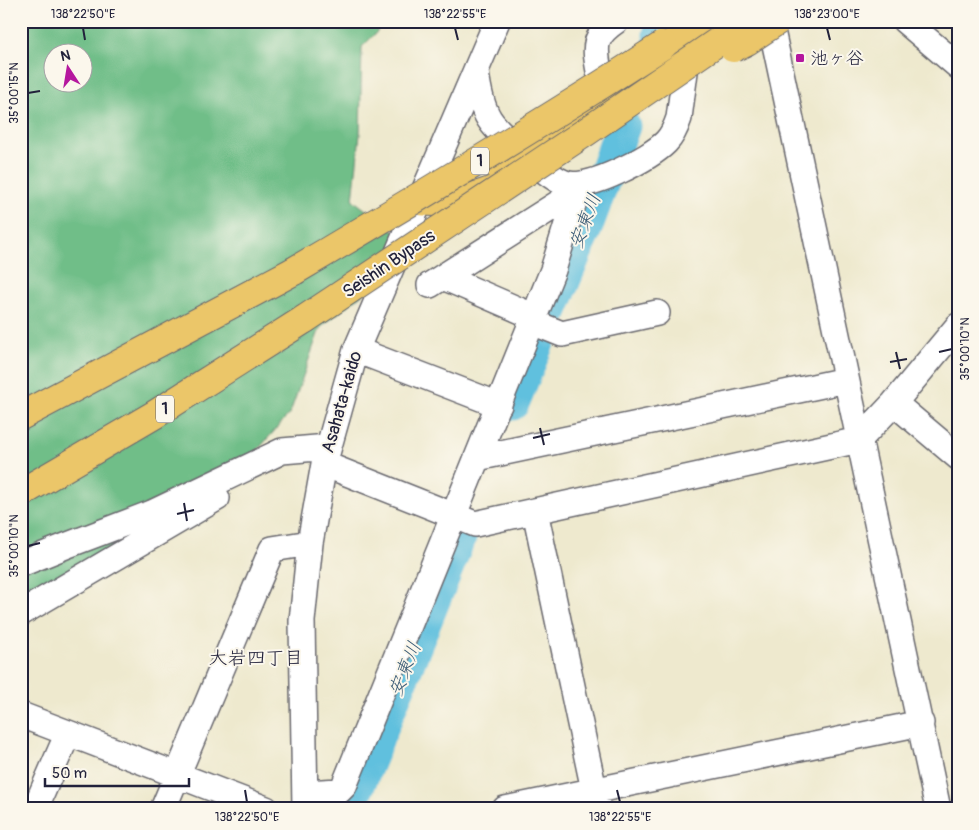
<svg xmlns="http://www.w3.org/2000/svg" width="979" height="830" font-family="Pangolin,'Klee One',sans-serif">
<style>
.forest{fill:#6fbe88;stroke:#487062;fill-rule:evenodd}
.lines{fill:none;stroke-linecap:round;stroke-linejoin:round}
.river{stroke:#60c0de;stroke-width:35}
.minor-casing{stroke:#69686e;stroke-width:28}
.highway-casing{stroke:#69686e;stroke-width:30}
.minor{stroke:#fff;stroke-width:25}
.highway{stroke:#ebc669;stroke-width:28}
.highway-bridge-casing{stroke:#69686e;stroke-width:30;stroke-linecap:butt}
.highway-bridge{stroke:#ebc669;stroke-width:28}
.ticks{fill:none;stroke:#22223b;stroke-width:2}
.poi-dot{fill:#b5179e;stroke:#fbf7ec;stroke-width:2}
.labels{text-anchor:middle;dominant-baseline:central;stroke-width:4;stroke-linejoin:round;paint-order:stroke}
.shield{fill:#fbf7ec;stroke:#636270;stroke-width:1}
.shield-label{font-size:16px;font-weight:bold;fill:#22223b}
.poi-label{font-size:18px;fill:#22223b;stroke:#fbf7ec;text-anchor:start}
.street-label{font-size:18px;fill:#22223b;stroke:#fbf7ec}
.water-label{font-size:19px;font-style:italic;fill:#385974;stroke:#fbf7ec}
.neighbourhood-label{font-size:19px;fill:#22223b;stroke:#fbf7ec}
.neatline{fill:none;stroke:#22223b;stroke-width:2}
.ticks-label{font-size:12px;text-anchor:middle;fill:#22223b}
</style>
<rect width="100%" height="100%" fill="#fbf7ec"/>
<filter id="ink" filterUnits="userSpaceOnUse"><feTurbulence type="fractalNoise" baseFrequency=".02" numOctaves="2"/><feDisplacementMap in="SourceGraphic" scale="10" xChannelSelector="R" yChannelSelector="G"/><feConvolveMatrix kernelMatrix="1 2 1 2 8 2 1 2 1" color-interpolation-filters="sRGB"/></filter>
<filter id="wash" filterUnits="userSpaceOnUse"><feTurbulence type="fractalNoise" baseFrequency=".0096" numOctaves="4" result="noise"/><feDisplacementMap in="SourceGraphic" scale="20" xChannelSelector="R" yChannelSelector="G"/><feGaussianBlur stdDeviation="1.12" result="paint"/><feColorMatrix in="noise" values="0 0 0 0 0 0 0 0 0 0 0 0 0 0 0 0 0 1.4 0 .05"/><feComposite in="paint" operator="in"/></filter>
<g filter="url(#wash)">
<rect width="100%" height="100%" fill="#eee9ce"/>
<path class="forest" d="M21 21H371L378 31 362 47 360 134 353 200 418 250 320 328 290 413 227 485 21 596ZM52 52H82V82H52Z"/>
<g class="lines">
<path class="river" d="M660 35 665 21
M548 317 585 228 623 126
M512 403 540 335
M348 809 462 529"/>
</g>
</g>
<g filter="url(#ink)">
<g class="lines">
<g class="minor-casing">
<path id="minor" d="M770 21 938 809
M905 21 958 66
M599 71C594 45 594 36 616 21
M476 72C482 117 489 126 526 153
M539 167C549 174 558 182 569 184 591 189 650 158 666 142 673 135 676 127 679 118L688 49
M443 277 535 317
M430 285 576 192
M532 322 562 334 657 313
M356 350 499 405
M894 403 958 457
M477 458 846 380
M324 464 475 524 859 440 894 403 958 326
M535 511 598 809
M21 564 68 545 152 513 282 451 328 447
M21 613 217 498
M21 715 266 809
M305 793 339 791 344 786 553 270 579 185
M35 809 68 733
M163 809 272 549 310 543
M305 809 302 621 310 543 324 464 356 350 497 21
M505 809 921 723"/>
</g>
<g class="highway-casing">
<path id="highway" d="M647 63 700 21
M502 174 613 89
M419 201C448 204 467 200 493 190
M21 416 294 271
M21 493 154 415 305 319"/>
</g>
<use href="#minor" class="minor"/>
<use href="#highway" class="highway"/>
<g class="highway-bridge-casing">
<path id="highway-bridge" d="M733 48 747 41 777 21
M294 271C418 198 542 124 663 45
M305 319 586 132 748 21"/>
</g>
<use href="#highway-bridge" class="highway-bridge"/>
</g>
</g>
<path class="ticks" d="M83 28 85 40M455 28 458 40M827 28 830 40M28 93 40 91M896 352 900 369M939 352 952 349M890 362 907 359M540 428 544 445M533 438 550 434M184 503 187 521M177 514 194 510M28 546 40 543M245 790 247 802M617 790 620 802"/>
<rect class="poi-dot" x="795" y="53" width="10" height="10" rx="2.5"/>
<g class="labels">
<g class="shield">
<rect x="471" y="147.5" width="18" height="27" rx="4"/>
<rect x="156" y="395.5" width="18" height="27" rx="4"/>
</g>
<g class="shield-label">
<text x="480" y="161">1</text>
<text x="165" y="409">1</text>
</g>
<g class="poi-label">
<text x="810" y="58">池ヶ谷</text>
</g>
<g class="street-label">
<text transform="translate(389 264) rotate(-34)">Seishin Bypass</text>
<text transform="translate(342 402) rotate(-74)">Asahata-kaido</text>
</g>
<g class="water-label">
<text transform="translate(585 221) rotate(-69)">安東川</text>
<text transform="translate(405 669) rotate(-68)">安東川</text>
</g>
<g class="neighbourhood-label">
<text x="256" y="658">大岩四丁目</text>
</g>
</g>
<rect width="979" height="830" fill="none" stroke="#fbf7ec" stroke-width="55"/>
<g transform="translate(68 68) rotate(348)"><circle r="24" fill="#fbf7ec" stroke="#a4a2a5"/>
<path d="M0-4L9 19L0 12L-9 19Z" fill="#b5179e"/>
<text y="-8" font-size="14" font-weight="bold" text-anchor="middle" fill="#22223b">N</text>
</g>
<path d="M45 778v8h144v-8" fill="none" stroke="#22223b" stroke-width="2.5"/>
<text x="52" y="778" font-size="15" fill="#22223b" stroke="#fbf7ec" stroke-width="4" paint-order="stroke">50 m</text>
<rect x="28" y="28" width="924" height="774" class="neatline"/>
<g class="ticks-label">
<text x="83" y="18">138°22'50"E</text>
<text x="455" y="18">138°22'55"E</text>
<text x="827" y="18">138°23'00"E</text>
<text transform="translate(14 93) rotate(-90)" y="4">35°00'15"N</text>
<text transform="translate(965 349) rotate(-90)" y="4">35°00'10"N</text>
<text transform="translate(14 546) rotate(-90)" y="4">35°00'10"N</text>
<text x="247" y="821">138°22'50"E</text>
<text x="620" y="821">138°22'55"E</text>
</g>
</svg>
